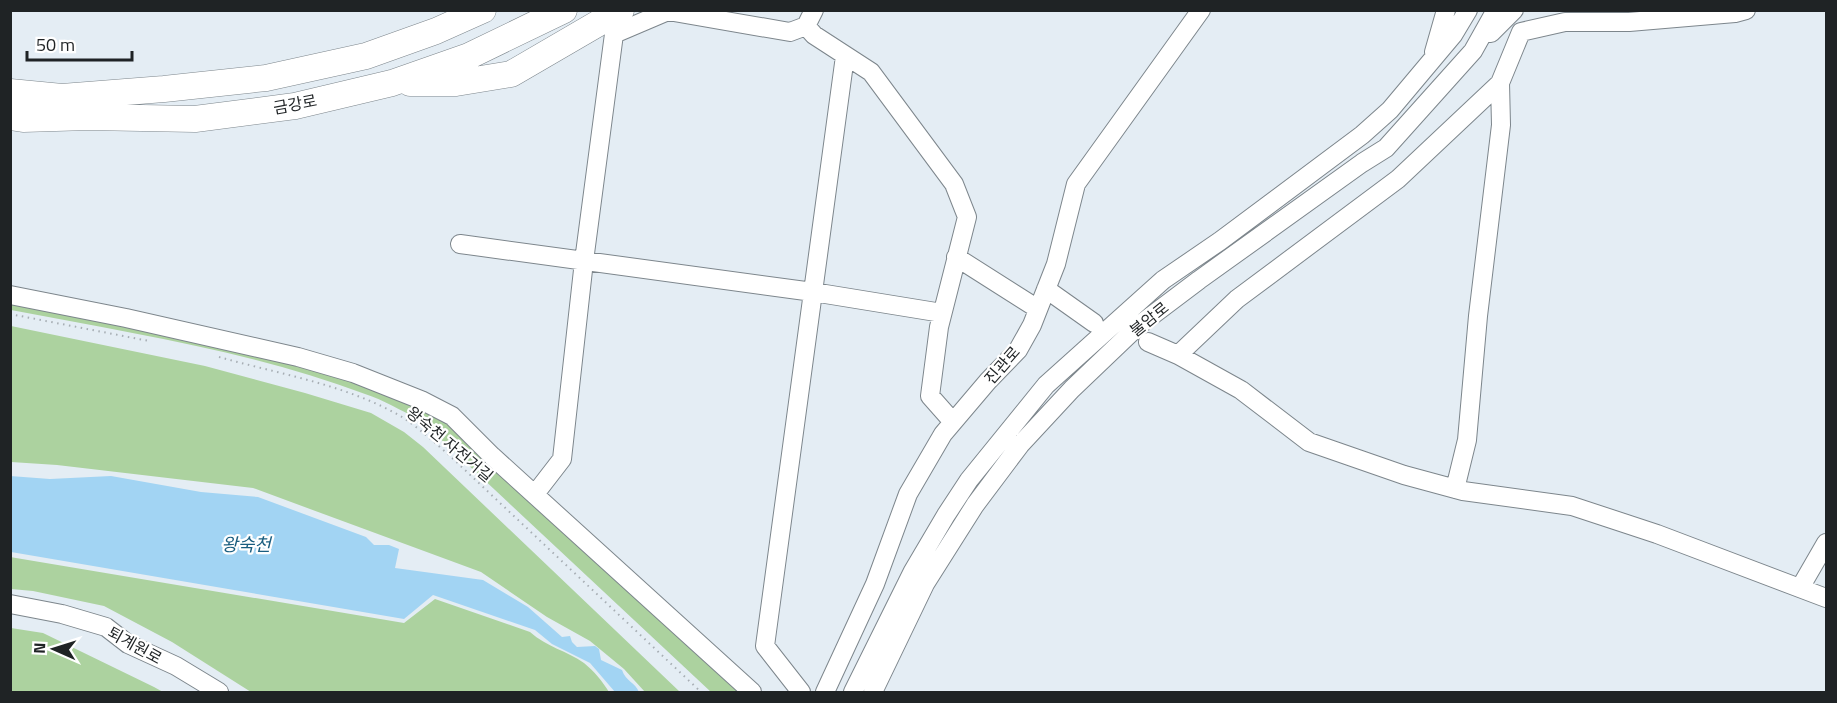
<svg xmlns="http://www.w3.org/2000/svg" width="1837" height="703" font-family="'Titillium Web','Noto Sans KR',sans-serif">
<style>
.green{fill:#acd29f}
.water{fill:#a2d4f3}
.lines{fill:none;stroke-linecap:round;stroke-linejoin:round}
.minor-casing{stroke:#7d868c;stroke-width:20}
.highway-casing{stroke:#7d868c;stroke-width:27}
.path{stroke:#a7aeb4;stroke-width:2;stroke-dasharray:1.5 4.5;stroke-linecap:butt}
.minor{stroke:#fff;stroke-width:18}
.highway{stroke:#fff;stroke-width:26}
.labels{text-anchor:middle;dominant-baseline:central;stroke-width:4.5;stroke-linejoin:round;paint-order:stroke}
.street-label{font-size:16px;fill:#1f2325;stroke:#fff}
.water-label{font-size:18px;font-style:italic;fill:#195d7f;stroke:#fff}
</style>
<rect width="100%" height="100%" fill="#e4edf4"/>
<path class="green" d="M10 299 346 374 442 416 738 692H711L419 419C401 411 384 400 365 394 251 351 130 333 11 310Z
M11 326 205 366 305 393 371 413 404 432 423 447 680 692H645L624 669 590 641 547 617 481 572 253 488 57 465 11 462Z
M10 557 404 623 435 599 530 632C547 647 567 651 584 663 594 671 603 682 609 692H251L172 642 104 606 33 591 11 589Z
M11 628 43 633 154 687 163 692H11Z"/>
<path class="water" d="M10 476 50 479 111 476 201 492 258 497 366 537 374 545H389L399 549 395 568 483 580 528 607 562 637 570 636 572 642 577 647 595 646 599 649 601 660 622 670C626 682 635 682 639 692H615L590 663 552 644 535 630 433 595 404 619 11 552Z"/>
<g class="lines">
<g class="minor-casing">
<path id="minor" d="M806 26 814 35 871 72 954 184 967 217 939 327 930 396 953 422
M1491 33 1514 10
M1434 52 1446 10
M460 244 813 292 942 313
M956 257 1038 309
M1046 289 1094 323
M10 295 126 318 298 357 353 373 421 400 452 416 492 456 752 692
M1148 342 1178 355 1241 390 1309 442 1404 475 1463 491 1572 506 1657 534 1826 598
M1178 355 1237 299 1398 179 1500 83 1521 32 1565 22H1629L1735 13 1746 10
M1455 489 1467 440 1478 316 1501 125 1500 83
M535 494 562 459 584 261 614 34 668 11 790 32 806 26 814 10
M1800 588 1826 543
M10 604 62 614 106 627 128 644 176 666 219 692
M801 692 765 646 845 56
M825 692 875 584 908 494 943 434 988 381 1018 350 1032 325 1056 264 1076 184 1201 10
M853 692 913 571 946 515 969 480 1046 385 1163 280 1220 241 1362 135 1390 110 1453 35 1468 10
M873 692 925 584 975 505 1020 445 1072 389 1138 326 1199 280 1362 163 1386 148 1473 51 1496 10"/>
</g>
<g class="highway-casing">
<path id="highway" d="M410 83H456L511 74 621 10
M10 92 62 97 164 89 266 78 366 56 436 31 483 10
M10 117 23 119 88 117 195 119 295 106 392 83 469 56 564 10"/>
</g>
<path class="path" d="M10 314 149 341
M219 357C279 374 348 385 402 417 419 428 434 442 449 455L701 692"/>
<use href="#minor" class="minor"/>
<use href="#highway" class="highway"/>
</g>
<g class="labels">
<g class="street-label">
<text transform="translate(295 104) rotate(-11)">금강로</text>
<text transform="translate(1149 319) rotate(-39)">불암로</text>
<text transform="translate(1002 365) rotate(-49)">진관로</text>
<text transform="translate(450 444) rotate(40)">왕숙천 자전거길</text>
<text transform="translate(135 645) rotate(29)">퇴계원로</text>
</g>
<g class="water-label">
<text x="246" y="544">왕숙천</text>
</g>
</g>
<rect width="1837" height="703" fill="none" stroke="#1f2325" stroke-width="24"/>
<g transform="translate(54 649) rotate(273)" stroke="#ffffff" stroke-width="4.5" paint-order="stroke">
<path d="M0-4.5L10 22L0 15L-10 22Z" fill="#1f2325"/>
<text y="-9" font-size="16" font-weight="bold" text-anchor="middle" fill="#1f2325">N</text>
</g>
<path d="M27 51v9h105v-9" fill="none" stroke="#1f2325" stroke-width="3"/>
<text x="36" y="51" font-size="18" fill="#1f2325" stroke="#ffffff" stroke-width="4.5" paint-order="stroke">50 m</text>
</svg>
